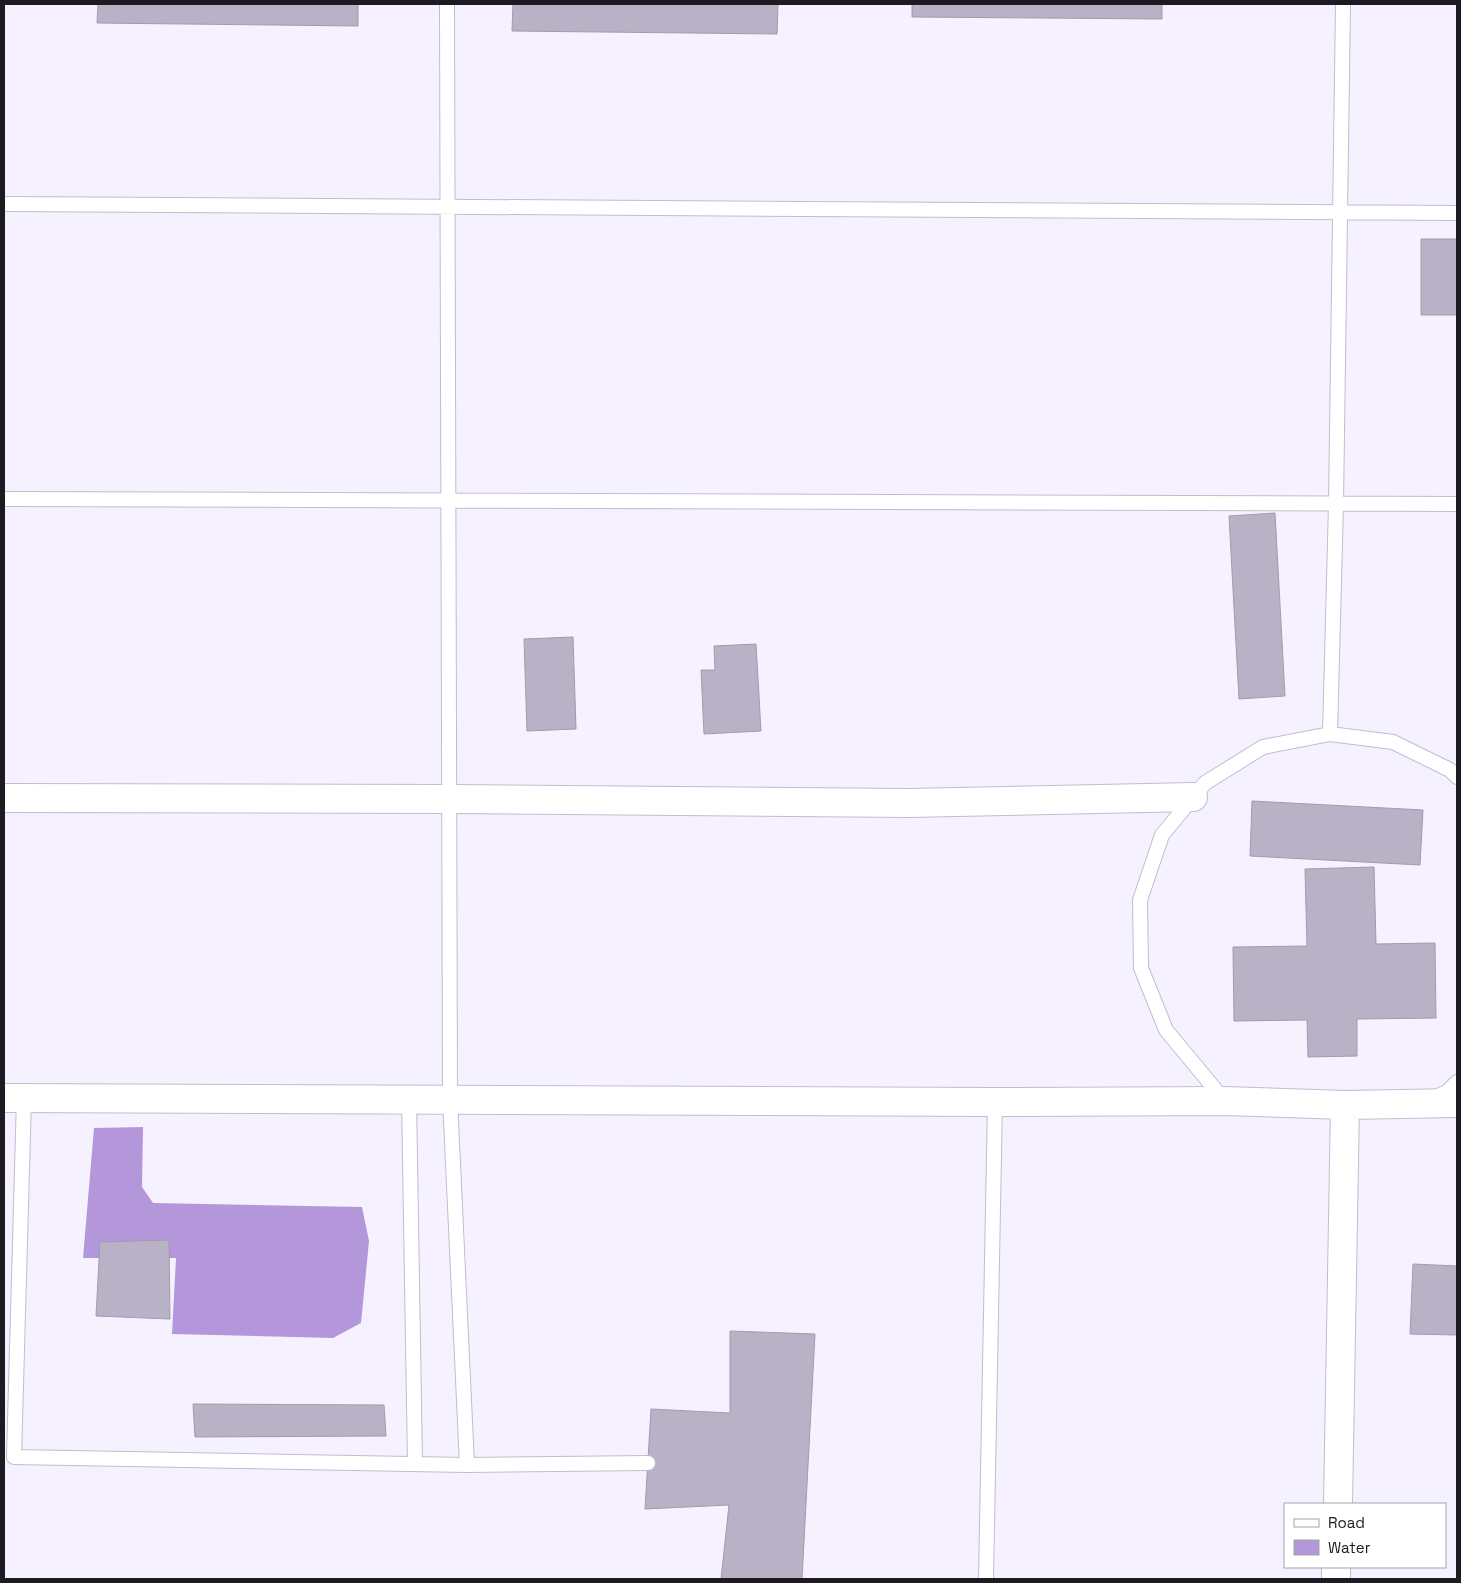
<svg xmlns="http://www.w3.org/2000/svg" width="1461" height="1583" font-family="'Space Grotesk',sans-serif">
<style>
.water{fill:#b397da}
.building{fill:#b9b2c6;stroke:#a29aae}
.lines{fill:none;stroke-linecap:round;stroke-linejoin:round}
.lane-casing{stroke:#c3bbcf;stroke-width:16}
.street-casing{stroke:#c3bbcf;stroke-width:30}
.lane{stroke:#fff;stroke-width:14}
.street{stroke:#fff;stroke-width:28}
</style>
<rect width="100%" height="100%" fill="#f6f1fe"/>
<path class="water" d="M143 1127 142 1187 153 1203 362 1207 369 1241 361 1323 333 1338 172 1334 176 1258H83L94 1128Z"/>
<path class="building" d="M98 4H358V26L97 23Z
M513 4H778L777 34 512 31Z
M912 4H1162V19L912 17Z
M1421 239H1457V315H1421Z
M1275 513 1285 696 1239 699 1229 516Z
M573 637 576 729 527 731 524 639Z
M756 644 761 731 704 734 701 670H715L714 646Z
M1252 801 1423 810 1420 865 1250 856Z
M1374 867 1376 944 1435 943 1436 1018 1357 1019V1056L1308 1057 1307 1020 1234 1021 1233 947 1307 946 1305 869Z
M169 1240 170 1319 96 1316 100 1242Z
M1413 1264 1457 1266V1335L1410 1334Z
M730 1331 815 1334 802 1579H721L729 1505 645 1509 651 1409 730 1413Z
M193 1404 384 1405 386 1436 195 1437Z"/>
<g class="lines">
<g class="lane-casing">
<path id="lane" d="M447 4 450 1099 467 1465
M4 204 1457 213
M4 499 1457 504
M1330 734 1336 504 1343 4
M24 1098 14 1457 467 1465 648 1463
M409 1098 415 1464
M1433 1098 1447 1092 1457 1082
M1224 1100 1166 1030 1141 968 1140 900 1162 835 1205 783 1263 747 1330 734 1393 742 1450 770 1457 777
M986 1579 995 1102"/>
</g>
<g class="street-casing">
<path id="street" d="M4 798 449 799 908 803 1193 797
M4 1098 995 1102 1224 1101 1345 1105 1457 1103
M1338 1504 1345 1105
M1336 1579V1567"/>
</g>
<use href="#lane" class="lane"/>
<use href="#street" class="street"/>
</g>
<rect width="1461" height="1583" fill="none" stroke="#1d1a22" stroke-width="10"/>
<rect x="1284" y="1503" width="162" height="65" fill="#ffffff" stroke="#a5a3a7"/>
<rect x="1294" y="1519" width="25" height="8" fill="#ffffff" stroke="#a5a3a7"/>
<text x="1328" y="1528" font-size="15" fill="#1d1a22">Road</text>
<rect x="1294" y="1540" width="25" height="15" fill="#b397da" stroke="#a5a3a7"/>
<text x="1328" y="1553" font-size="15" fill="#1d1a22">Water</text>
</svg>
